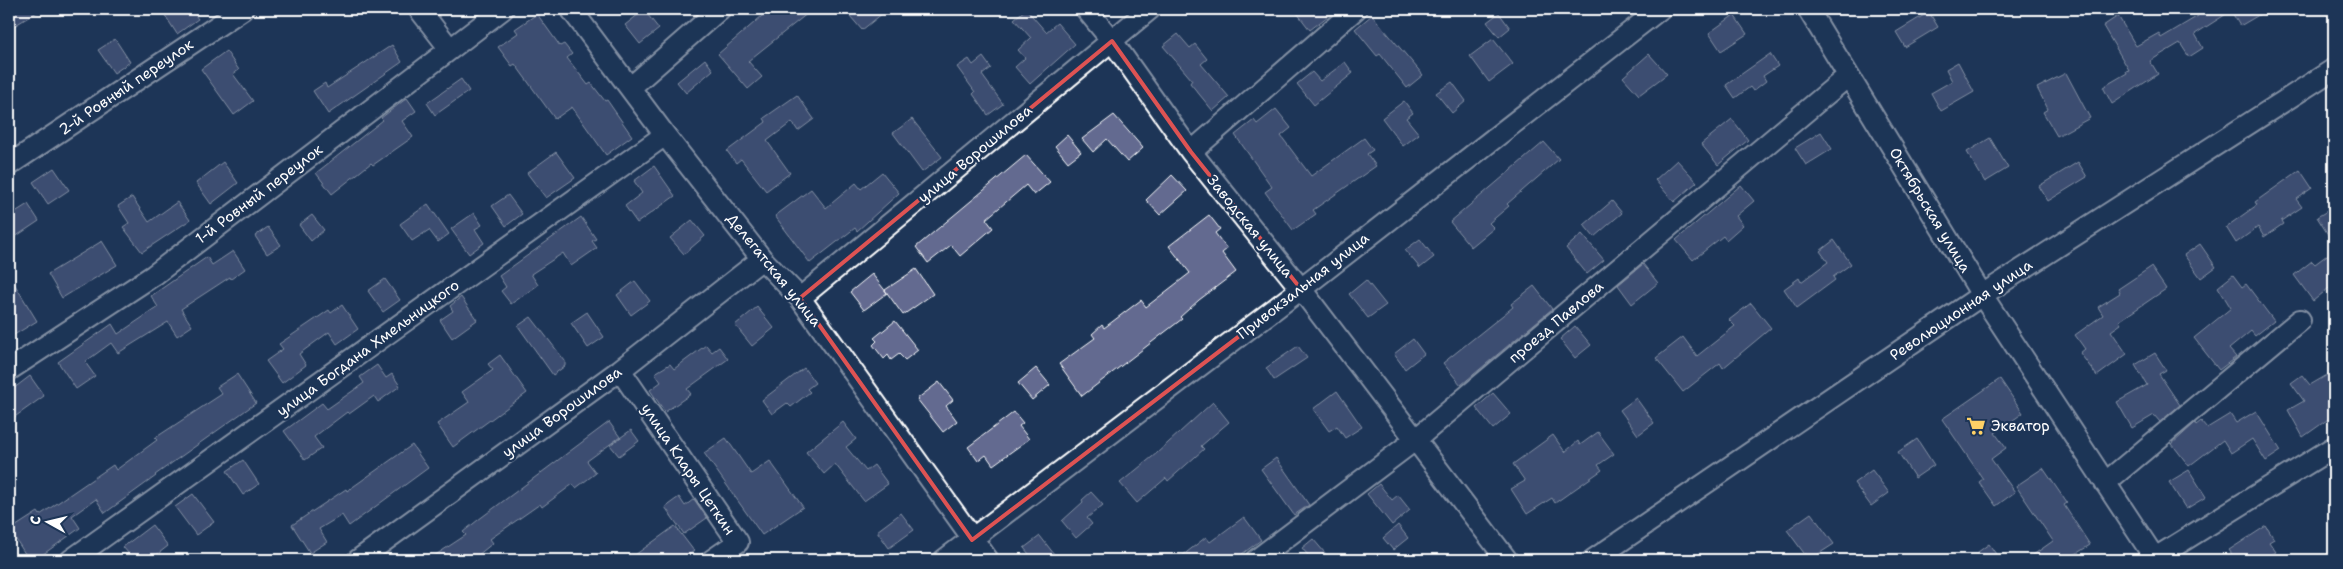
<svg xmlns="http://www.w3.org/2000/svg" width="2343" height="569" font-family="'Shantell Sans',sans-serif">
<style>
.building{fill:#646a90;stroke:#fff}
.lines{fill:none;stroke-linecap:round;stroke-linejoin:round}
.minor-casing{stroke:#fff;stroke-width:24}
.minor{stroke:#1d3557;stroke-width:20}
.marked{fill:none;stroke:#de5353;stroke-width:4;stroke-linejoin:round}
.labels{text-anchor:middle;dominant-baseline:central;stroke-width:4.5;stroke-linejoin:round;paint-order:stroke}
.street-label{font-size:15px;fill:#fff;stroke:#1d3557}
.poi-label{font-size:15px;fill:#fff;stroke:#1d3557;text-anchor:start}
</style>
<rect width="100%" height="100%" fill="#1d3557"/>
<filter id="ink" filterUnits="userSpaceOnUse"><feTurbulence type="fractalNoise" baseFrequency=".02" numOctaves="2"/><feDisplacementMap in="SourceGraphic" scale="10" xChannelSelector="R" yChannelSelector="G"/><feConvolveMatrix kernelMatrix="1 2 1 2 8 2 1 2 1" color-interpolation-filters="sRGB"/></filter>
<g filter="url(#ink)">
<path class="building" d="M9 9H42L9 29Z
M161 9H191L198 19 177 34Z
M770 9H813L748 61 762 77 748 89 718 54Z
M844 9H888L862 30Z
M1026 9 1046 32 1057 23 1075 44 1030 84 1015 67 1025 58 1018 50 1031 38 1014 19Z
M1294 9H1337L1310 30Z
M2194 9H2269L2240 26 2231 11 2195 34 2203 48 2189 57 2180 43 2150 61 2158 74 2112 104 2103 87 2127 73 2126 71 2129 70 2103 26 2118 16 2136 46 2159 33 2161 38 2198 16Z
M644 10 659 29 640 44 625 25Z
M1929 12 1938 27 1905 47 1896 32Z
M1499 13 1510 28 1499 37 1487 22Z
M537 14 560 46 564 44 572 54 567 58 588 85 591 83 605 101 607 100 632 136 606 155 572 107 555 119 515 64 512 66 498 47 518 33 515 29Z
M1372 15 1423 75 1407 88 1380 54 1377 56 1355 29Z
M1734 15 1747 34 1721 51 1709 33Z
M1178 34 1190 48 1195 44 1207 59 1201 64 1229 97 1213 111 1190 83 1192 80 1163 46Z
M115 39 130 62 114 73 98 50Z
M1493 39 1513 64 1489 82 1470 56Z
M392 45 402 62 328 114 313 91 325 83 327 88Z
M226 51 239 70 233 74 253 101 234 115 201 69Z
M1649 54 1667 74 1639 95 1623 77Z
M1770 54 1778 66 1763 76 1766 81 1753 91 1750 87 1735 98 1726 85Z
M983 57 991 68 982 75 1003 104 988 115 973 94 975 92 957 67 969 59 973 65Z
M705 59 713 70 686 93 677 82Z
M1345 62 1353 73 1314 105 1297 84 1312 72 1320 81Z
M1958 62 1974 92 1941 111 1931 93 1952 81 1946 69Z
M2066 73 2090 118 2057 136 2043 112 2048 109 2037 88Z
M461 79 469 91 435 115 427 103Z
M1452 82 1466 101 1452 113 1436 93Z
M797 95 814 119 798 131 792 122 767 141 790 173 766 191 741 159 736 163 727 151 766 122 764 118Z
M407 98 416 111 402 121 413 137 373 165 371 163 332 194 316 173 383 120 381 118Z
M1404 101 1413 113 1406 118 1419 134 1403 146 1382 118Z
M1276 109 1291 128 1281 136 1311 176 1364 138 1373 150 1367 154 1376 166 1313 210 1316 214 1293 230 1265 192 1272 187 1235 135 1254 120 1257 124Z
M1114 115 1143 148 1127 162 1107 139 1093 152 1082 139Z
M912 119 942 157 922 172 893 133Z
M1732 119 1748 140 1718 165 1701 144Z
M1821 132 1832 149 1806 165 1795 148Z
M1067 135 1081 152 1068 162 1055 146Z
M1990 138 2008 168 1985 182 1967 152Z
M1544 142 1559 159 1507 204 1509 206 1489 223 1494 228 1471 247 1450 222Z
M556 152 575 178 546 198 527 173Z
M1026 155 1050 182 1034 195 1026 185 986 219 993 228 960 256 951 245 928 263 916 247Z
M1677 160 1697 182 1674 202 1655 180Z
M223 162 238 183 211 204 196 183Z
M2078 162 2087 177 2048 201 2039 186Z
M654 166 675 196 637 223 625 206 642 193 634 181Z
M54 168 69 190 48 204 33 182Z
M2300 170 2312 188 2296 199 2302 207 2281 221 2283 224 2264 237 2258 227 2236 243 2226 227 2257 205 2255 202Z
M882 172 899 193 857 231 855 228 810 263 775 216 811 189 826 208 856 183 861 189Z
M1172 175 1187 191 1160 215 1146 200Z
M1741 185 1754 201 1736 216 1743 225 1726 240 1723 236 1693 260 1676 240Z
M508 195 522 214 506 226 492 206Z
M132 197 149 222 177 202 190 220 142 252 123 227 129 223 118 206Z
M1612 201 1622 213 1594 237 1584 225Z
M28 204 39 221 9 241V216Z
M428 204 449 234 438 242 429 230 412 241 400 224Z
M2334 207V244L2317 217Z
M474 213 482 225 475 229 484 243 469 254 451 229Z
M312 215 324 230 311 241 299 225Z
M1209 215 1220 229 1215 233 1227 249 1222 253 1236 272 1199 300 1180 317 1182 319 1082 396 1059 364 1095 338 1092 334 1102 325 1104 328 1141 300 1146 307 1190 273 1169 246Z
M581 217 596 239 592 241 597 248 571 266 563 253 531 274 538 285 511 304 501 291 506 287 499 276Z
M692 220 705 236 684 254 670 238Z
M268 227 281 245 267 254 255 236Z
M1582 234 1604 260 1587 274 1566 248Z
M1420 239 1434 257 1420 268 1405 250Z
M1834 240 1851 264 1833 277 1835 280 1797 308 1784 289 1799 278 1801 282 1828 262 1820 251Z
M102 241 117 265 62 298 48 274Z
M2200 244 2216 267 2201 278 2184 255Z
M2334 250V284L2313 301 2294 275 2312 261 2315 264Z
M233 251 245 269 231 279 230 277 181 309 192 326 177 336 168 322 118 353 111 343 85 362 95 376 76 389 58 362 112 324 118 334 158 307 151 296 207 257 212 265Z
M1643 264 1658 283 1632 304 1618 285Z
M2151 267 2166 289 2119 321 2121 324 2111 331 2127 354 2097 376 2080 353 2085 349 2075 335 2103 315 2098 307 2120 293 2118 289Z
M916 269 933 294 903 315 885 290Z
M872 274 887 293 864 310 850 292Z
M9 275 37 321 9 338Z
M2233 275 2242 287 2246 284 2274 321 2255 336 2251 331 2229 349 2236 357 2219 370 2194 338 2231 308 2218 287Z
M385 279 400 300 383 312 368 291Z
M1366 280 1386 305 1368 318 1349 294Z
M635 281 650 301 631 315 617 295Z
M1534 286 1552 309 1461 385 1443 363 1513 307 1511 304Z
M461 297 477 320 452 338 440 320 453 311 450 306Z
M1751 303 1771 328 1723 368 1720 363 1683 392 1656 358 1683 337 1697 356 1735 326 1729 320Z
M342 305 358 329 337 344 329 332 299 354 306 365 282 383 266 361 283 349 279 344 329 310 331 313Z
M757 307 774 328 752 346 735 325Z
M587 312 604 337 588 348 571 323Z
M531 317 565 361V366L553 375 518 326Z
M895 321 918 350 905 360 899 354 891 360 888 355 884 359 873 345 877 341 874 338Z
M1575 326 1591 345 1575 358 1560 339Z
M1413 339 1424 354 1405 369 1394 354Z
M706 345 712 352 719 347 728 359 687 389 691 394 665 412 650 390 661 382 655 373 670 364 674 369Z
M1298 346 1307 358 1274 380 1266 368Z
M2155 353 2166 370 2159 374 2180 405 2160 422 2154 415 2132 428 2117 402 2147 385 2135 365Z
M500 355 527 393 453 447 437 424 469 402 462 392 493 370 488 364Z
M377 365 386 378 392 374 400 386 378 402 374 396 349 414 347 412 314 437 322 448 305 460 284 431 322 403 327 409 364 383 360 377Z
M804 368 815 383 807 389 810 392 791 407 787 403 772 414 762 400Z
M1036 368 1050 385 1032 400 1018 383Z
M2334 371V415L2303 437 2288 410 2304 401 2291 383 2302 375 2310 385Z
M237 374 256 403 155 475 156 476 105 513 96 499 72 516 80 528 35 560H29L10 530 38 512 40 515 113 465 116 470 157 440 155 438 222 394 217 387Z
M30 376 44 396 9 421V392Z
M2000 379 2023 413 1995 433 2006 448 1991 459 2015 492 1996 506 1979 482 1983 479 1942 419Z
M939 382 953 400 946 406 957 421 943 432 917 399Z
M1337 391 1362 427 1345 438 1337 426 1329 431 1313 409Z
M1493 393 1511 414 1493 429 1476 408Z
M1636 398 1654 423 1638 435 1620 410Z
M1213 402 1229 422 1201 446 1204 449 1168 481 1166 478 1137 503 1120 483 1157 453Z
M2256 411 2281 451 2266 461 2252 439 2231 453 2223 440 2189 466 2172 444 2195 423 2196 425 2201 421 2207 428 2230 414 2236 423Z
M1014 412 1023 423 1019 426 1029 439 993 465 986 455 978 461 968 447Z
M609 422 620 437 587 461 596 473 576 488 573 484 542 507 540 504 490 539 493 543 472 560H428L466 535 463 532 478 520Z
M843 422 856 439 846 447 866 471 874 465 888 484 864 501 835 464 824 474 806 452Z
M631 430 639 441 619 456 610 445Z
M1598 432 1614 454 1598 465 1602 470 1555 503 1552 498 1527 514 1511 489 1525 481 1513 464 1553 435 1565 452 1578 441 1580 445Z
M726 438 751 474 770 461 803 507 762 535 704 453Z
M1917 439 1934 465 1915 478 1898 452Z
M412 445 428 468 349 526 342 515 319 529 327 542 310 553 292 525 346 489 347 491Z
M1276 458 1309 505 1294 515 1261 469Z
M243 460 259 484 243 495 227 471Z
M2043 468 2067 503 2064 505 2090 545 2066 560H2026L2053 541 2016 486Z
M1872 470 1889 493 1871 506 1854 483Z
M2189 470 2206 497 2186 509 2169 482Z
M1379 484 1392 500 1398 495 1410 510 1392 525 1367 494Z
M1091 492 1103 505 1087 518 1092 524 1076 538 1062 521 1083 502 1082 500Z
M193 494 214 522 196 535 175 507Z
M679 497 685 506 694 499 707 518 684 534 665 507Z
M901 513 914 530 889 548 877 531Z
M1811 513 1834 544 1809 560 1787 530Z
M1244 517 1261 540 1242 554 1244 560H1177L1206 537 1210 542Z
M152 525 168 546 150 560H134L123 547Z
M1398 525 1408 538 1393 550 1383 538Z
M675 526 694 551 682 560H628Z
M2266 526 2274 539 2269 542 2276 552 2263 560H2236L2229 550Z
M1040 536 1054 554 1045 560H1034L1024 548Z
M1313 539 1331 560H1312L1302 548Z
M1989 544 2000 560H1984L1978 552Z"/>
<g class="lines">
<g class="minor-casing">
<path id="minor" d="M419 9 450 49
M571 9 665 135 762 259 800 298 988 560
M1086 9 1112 41 1191 152 1301 289 1507 560
M1808 9 1982 295 2156 560
M631 87 720 9
M1191 152 1356 9
M9 165 243 9
M800 298 1150 9
M9 370 154 275 503 9
M620 370 738 542 712 560
M2105 483 2300 320
M71 560 665 135
M358 560 620 370 762 259
M944 560 1301 289 1660 9
M1256 560 1415 440 1848 76
M1593 560 1982 295 2334 69
M2152 560 2334 447"/>
</g>
<use href="#minor" class="minor"/>
</g>
</g>
<path d="M0 0H2343V569H0ZM1112 41 1191 152 1301 289 972 540 800 298Z" fill="#1d3557" fill-opacity=".55" fill-rule="evenodd"/>
<path class="marked" d="M1112 41 1191 152 1301 289 972 540 800 298Z"/>
<defs>
<g id="supermarket-bare" transform="scale(1.5)"><path d="M-6-5.5h2.5l.6 2H6L4.5 2H-2.5L-4.4-4H-6ZM-1.5 3.2a1.3 1.3 0 1 0 .1 0ZM3 3.2a1.3 1.3 0 1 0 .1 0Z" fill="#ffd166" stroke="#1d3557" stroke-width="2.5" paint-order="stroke"/></g>
</defs>
<g fill-rule="evenodd">
<use href="#supermarket-bare" x="1976" y="426"/>
</g>
<g class="labels">
<g class="street-label">
<text transform="translate(126 87) rotate(-34)">2-й Ровный переулок</text>
<text transform="translate(975 154) rotate(-40)">улица Ворошилова</text>
<text transform="translate(259 194) rotate(-37)">1-й Ровный переулок</text>
<text transform="translate(1930 210) rotate(59)">Октябрьская улица</text>
<text transform="translate(1250 226) rotate(51)">Заводская улица</text>
<text transform="translate(774 270) rotate(51)">Делегатская улица</text>
<text transform="translate(1303 286) rotate(-38)">Привокзальная улица</text>
<text transform="translate(1961 310) rotate(-34)">Революционная улица</text>
<text transform="translate(1556 322) rotate(-40)">проезд Павлова</text>
<text transform="translate(368 348) rotate(-36)">улица Богдана Хмельницкого</text>
<text transform="translate(562 412) rotate(-36)">улица Ворошилова</text>
<text transform="translate(688 469) rotate(56)">улица Клары Цеткин</text>
</g>
<g class="poi-label">
<text x="1991" y="426">Экватор</text>
</g>
</g>
<rect width="2343" height="569" fill="none" stroke="#1d3557" stroke-width="30"/>
<rect x="15" y="15" width="2313" height="539" fill="none" stroke="#fff" stroke-width="2" filter="url(#ink)"/>
<g transform="translate(48 522) rotate(278)" stroke="#1d3557" stroke-width="4" paint-order="stroke">
<path d="M0-4L9 19L0 12L-9 19Z" fill="#ffffff"/>
<text y="-8" font-size="14" font-weight="bold" text-anchor="middle" fill="#ffffff">С</text>
</g>
</svg>
